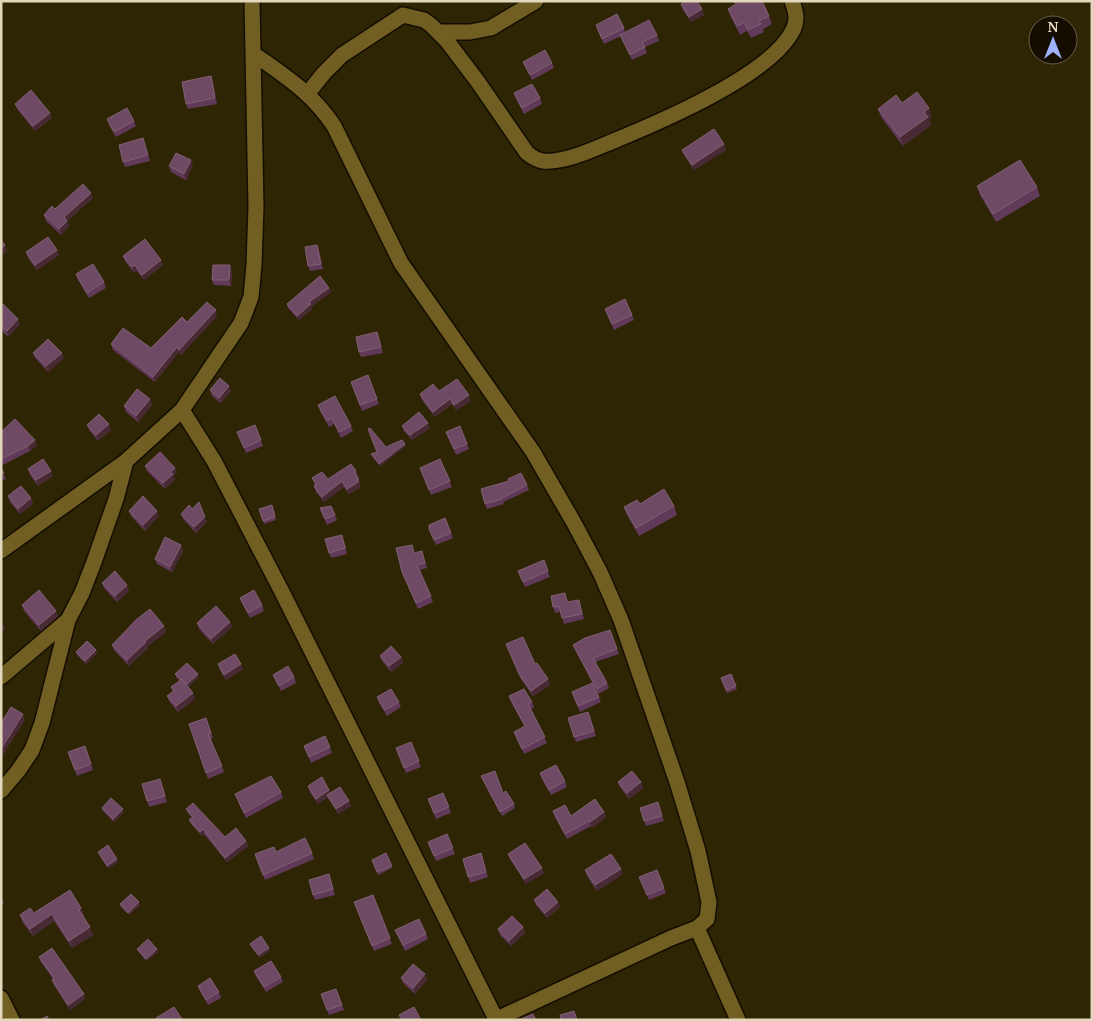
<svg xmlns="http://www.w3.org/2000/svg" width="1093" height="1021" font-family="'Noto Serif',serif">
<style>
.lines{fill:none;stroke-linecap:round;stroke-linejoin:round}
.minor-casing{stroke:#140e01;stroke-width:18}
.minor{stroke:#715e23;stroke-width:15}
.wall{fill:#613959}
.shaded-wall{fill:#472a33}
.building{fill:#6f4a64;stroke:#816072}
</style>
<rect width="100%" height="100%" fill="#2e2505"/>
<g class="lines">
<g class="minor-casing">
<path id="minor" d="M252 1 256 207 254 265 251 297 241 323 182 410 214 461 281 590 496 1019
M439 32H470L491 28 536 1
M254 54C286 77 311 92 334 126L401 263 533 452 574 523 600 572 621 620 677 782 698 851 709 902 707 919 697 928 671 938 495 1020
M308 93 324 73 342 55 403 15 424 20 431 25 447 41 478 82 527 153C532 157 536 160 543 161 566 163 596 148 616 140 662 121 771 75 793 30 798 20 796 12 792 1
M1 551 126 461 182 410
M1 677 68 620
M1 791 18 771 32 750 42 723 68 620 82 593 94 562 116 499 126 461
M697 928 738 1020
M1 998 12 1020"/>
</g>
<use href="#minor" class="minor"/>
</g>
<path class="wall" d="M734 1H762L769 16 772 24 763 29 764 32 751 38 747 31 740 35 731 17 728 9 735 5Z
M681 4 702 9 704 15 691 22 683 10Z
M596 25 624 28 625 32 657 35 659 41 645 47 647 53 632 60 621 36 604 44Z
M523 62 552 63 554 68 532 80Z
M211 76 213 82 217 104 188 109 186 104Z
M514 93 540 98 542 104 524 114 516 99Z
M902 103 932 116 929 119 931 125 903 146 881 117 878 109Z
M15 104 50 113 52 118 35 131 17 109Z
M107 119 134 121 136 126 116 137 109 125Z
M143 138 150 161 125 167 123 162Z
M724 144 726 150 694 170 684 155 682 150Z
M193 165 186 180 171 172 169 166Z
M977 186 1037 187 1040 196 996 222 980 195Z
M93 198 67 221 69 226 61 235 46 221 44 215 55 209Z
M317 245 319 250 323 269 310 271 308 266Z
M57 250 59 255 37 270 28 258 26 252Z
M123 256 163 265 144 280 137 271 134 273 125 261Z
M230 265 232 271 231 286 214 285 212 280Z
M76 274 104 282 106 288 89 298 78 280Z
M329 288 331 292 312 306V309L299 320 288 308 287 304Z
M1 302 20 324 8 337 1 330Z
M605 309 632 315 634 320 614 330Z
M217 316 181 355 179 352 155 382 113 350 111 344 151 348 187 322Z
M377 332 383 353 361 357 359 352Z
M33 353 64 358 48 372 35 358Z
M368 375 379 404 362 411 351 382Z
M210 390 231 391 221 403 212 396Z
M439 391 471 401 456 410 452 404 435 417 422 400 420 394Z
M150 399 152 405 138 422 126 412 124 406Z
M318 405 351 426 353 431 341 438 334 424 329 427 320 411Z
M87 425 111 430 98 441 89 430Z
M255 425 263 446 246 453 237 432Z
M402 426 430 428 412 440 404 431Z
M1 432 37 445 30 451 1 466Z
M448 437 467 444 469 449 456 455Z
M440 459 452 487 431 495 420 468Z
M145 466 175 468 177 473 173 476 175 479 165 489 147 471Z
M1 468 6 479 1 481Z
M28 469 53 476 38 486 30 475Z
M356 471 360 483V488L349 494 344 487 324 502 316 492 314 486 315 485 312 478 328 479Z
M527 485 529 490 503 502 504 504 487 509 485 504Z
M8 496 31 498 33 504 20 514 10 502Z
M640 504 674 506 677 515 639 536 627 515 624 507Z
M272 505 276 520 264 524 259 509Z
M331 506 337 520 327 525 320 508Z
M129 511 159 516 145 531 131 516Z
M181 514 207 522 196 533 183 519Z
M445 518 453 538 436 545 429 529Z
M344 540 347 554 331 558 329 553Z
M181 545 183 551 172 572 157 564 155 559Z
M422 551 427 568 420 570 433 602 418 609 402 572 414 553Z
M544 560 550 577 525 587 518 571Z
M102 583 129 591 117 602 104 588Z
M240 598 262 605 264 611 250 618 242 603Z
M567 598 568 602 579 600 584 619 564 624 561 612 555 613 553 607Z
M22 605 56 611 58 616 41 631 24 611Z
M230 622 232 627 213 644 199 629 197 623Z
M164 626 166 632 148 646V648L129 666 114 650 112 645Z
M610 630 619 654 595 662 607 683 609 688 598 694 575 649 573 645Z
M506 644 535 664 548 679 550 685 533 696 521 679Z
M96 650 97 653 86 664 77 655 76 652Z
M380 656 401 657 403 663 391 672 382 661Z
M218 664 243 669 226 680 220 670Z
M175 674 199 677 188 687 195 699 178 712 169 701 167 696 173 691 171 687 180 681 176 677Z
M731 674 737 689 727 693 721 678Z
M273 675 294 677 296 683 281 691Z
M572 692 599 697 601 702 580 712Z
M509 696 532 702 534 708 531 709 547 743 524 754 514 732 525 727 511 702Z
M377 697 399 702 401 707 387 716 379 703Z
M588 712 596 736 576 742 568 718Z
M206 718 213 738 211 739 224 772 208 779 189 724Z
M411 742 421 767 406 773 398 754Z
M85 746 93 770 77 776 68 752Z
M304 746 330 747 332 753 311 763Z
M540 773 565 781 567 787 551 795 542 779Z
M481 776 503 793 514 804 515 808 502 816Z
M160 779 167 802 149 807 147 801Z
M618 782H641L643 788 629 799 620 787Z
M308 786 329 790 330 793 349 801 351 806 338 814 328 797 318 804 310 792Z
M281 792 283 798 246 818 235 794Z
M443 793 451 813 436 819 428 799Z
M658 802 664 821 646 826 644 821Z
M102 808 124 812 114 822 103 811Z
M186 809 225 837 246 841 248 846 227 862 204 834 202 836 191 824 189 820 192 818 188 813Z
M553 811 571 816 604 812 606 817 592 828 591 826 567 839 555 817Z
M447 834 455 854 436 861 428 842Z
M276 852 312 853 314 859 265 880 255 854Z
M386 853 392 868 378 875 372 860Z
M481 853 488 877 470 883 463 859Z
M508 854 544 873 526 884 510 859Z
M585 870 623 874 597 891 587 876Z
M657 870 666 893 649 900 639 877Z
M329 874 335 895 315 900 313 895Z
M373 895 392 944 374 951 354 902Z
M1 896 4 904 1 905Z
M534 900 560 907 547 918 536 905Z
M120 904 140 905 129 915 121 907Z
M81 908 84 915 83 916 93 935 72 948 54 921 33 936 23 923 20 915Z
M523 927 525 933 511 946 500 935 498 929Z
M395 930 426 934 428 939 405 951Z
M137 949H157L158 952 146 961 138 951Z
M39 957 85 999 70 1010 54 985 52 980 53 979 41 962Z
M254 971 281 977 283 982 266 992 256 976Z
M401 978 427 980 415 994 403 983Z
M198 986 219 992 221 998 208 1005 200 991Z
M336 989 344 1010 329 1015 321 994Z"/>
<path class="shaded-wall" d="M702 9 704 15 691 22 689 17Z
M211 76 213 82 217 104 215 98Z
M929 108 932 116 929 119 931 125 903 146 900 137 924 112Z
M50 113 52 118 35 131 33 126Z
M724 144 726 150 694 170 692 165Z
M191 160 193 165 186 180 184 174Z
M91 193 93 198 67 221 69 226 61 235 59 229 64 217Z
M5 245 7 251 1 256V249Z
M317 245 319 250 323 269 321 264Z
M57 250 59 255 37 270 35 265Z
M161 260 163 265 144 280 142 275Z
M135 265 137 271 134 273 132 267Z
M230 265 232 271 231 286 229 280Z
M329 288 331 292 312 306V309L299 320 297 316 309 302Z
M216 310 217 316 181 355 179 350Z
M18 319 20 324 8 337 7 331Z
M177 347 179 352 155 382 153 377Z
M62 353 64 358 48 372 46 366Z
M229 386 231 391 221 403 219 398Z
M469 395 471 401 456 410 454 405Z
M150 399 152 405 138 422 136 416Z
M450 399 452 404 435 417 433 412Z
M428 423 430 428 412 440 410 435Z
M109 424 111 430 98 441 96 435Z
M35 440 37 445 30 451 28 446Z
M405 444 406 446 380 467 379 464Z
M175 468 177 473 173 476 175 479 165 489 163 483 170 472Z
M51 471 53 476 38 486 36 480Z
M358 478 360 483V488L349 494 347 489Z
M342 481 344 487 324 502 322 497Z
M31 498 33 504 20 514 18 509Z
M157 511 159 516 145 531 143 525Z
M205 517 207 522 196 533 194 527Z
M181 545 183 551 172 572 170 567Z
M127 585 129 591 117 602 115 596Z
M56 611 58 616 41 631 39 625Z
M230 622 232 627 213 644 211 639Z
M3 623 5 629 1 633V625Z
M164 626 166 632 148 646V648L129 666 127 660 145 641Z
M96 650 97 653 86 664 85 661Z
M401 657 403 663 391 672 389 666Z
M241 664 243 669 226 680 224 675Z
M198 674 199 677 187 688 186 685Z
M548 679 550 685 533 696 531 691Z
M193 693 195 699 178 712 176 706Z
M23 714 25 720 1 758V749Z
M641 782 643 788 629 799 627 793Z
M329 790 331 796 327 795 328 797 318 804 316 799Z
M349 801 351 806 338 814 336 809Z
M123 809 124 812 114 822 113 819Z
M604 812 606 817 592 828 590 822Z
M203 829 204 834 202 836 200 832Z
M246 841 248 846 227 862 225 858Z
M117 859 118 862 108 869 107 866Z
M542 868 544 873 526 884 524 879Z
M621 869 623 874 597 891 595 885Z
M139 902 140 905 129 915 128 913Z
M558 902 560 907 547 918 545 913Z
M81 908 84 915 82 917 79 910Z
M52 914 54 921 33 936 30 929Z
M90 927 93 935 72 948 69 941Z
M523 927 525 933 511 946 509 941Z
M269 948 270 951 259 958 258 955Z
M157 949 158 952 146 961V959Z
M425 974 427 980 415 994 413 988Z
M84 994 85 999 70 1010 68 1005Z"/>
<path class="building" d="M686 1H697L702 9 689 17 681 4Z
M735 1H762L769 16 759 21 761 24 748 30 744 23 737 26 728 9 736 4Z
M617 14 624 28 602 39 596 25Z
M649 20 657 35 642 42 645 47 630 55 620 35Z
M545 50 552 63 530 75 523 62Z
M211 76 215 98 186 104 182 82Z
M532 84 540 98 522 108 514 93Z
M31 90 50 113 33 126 15 104Z
M917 92 929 108 924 112 928 117 900 137 878 109 896 95 902 103Z
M127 108 134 121 114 132 107 119Z
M714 129 724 144 692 165 682 150Z
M143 138 148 155 123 162 119 145Z
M176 153 191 160 184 174 169 166Z
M1020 160 1037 187 993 214 977 186Z
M83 184 91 193 64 217 67 221 59 229 44 215 52 206 55 209Z
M48 237 57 250 35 265 26 252Z
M145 239 161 260 142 275 135 265 132 267 123 256Z
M1 240 5 245 1 249Z
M317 245 321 264 308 266 305 247Z
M93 264 104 282 87 293 76 274Z
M213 265H230L229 280H212Z
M320 276 329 288 309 302 311 304 297 316 287 304Z
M625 299 632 315 612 324 605 309Z
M1 302 18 319 7 331 1 326Z
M207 302 216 310 179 350 177 347 153 377 111 344 123 328 151 348 182 317 187 322Z
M377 332 381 347 359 352 356 337Z
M48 339 62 353 46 366 33 353Z
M368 375 377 399 360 405 351 382Z
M220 378 229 386 219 398 210 390Z
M457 379 469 395 454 405 450 399 433 412 420 394 433 384 439 391Z
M137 389 150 399 136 416 124 406Z
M335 396 351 426 339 432 332 418 327 421 318 405Z
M419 412 428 423 410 435 402 426Z
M99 414 109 424 96 435 87 425Z
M15 419 35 440 28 446 1 459V432Z
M255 425 261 440 244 448 237 432Z
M460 426 467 444 454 449 446 432Z
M370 428 386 447 402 440 405 444 379 464 371 454 377 452 368 429Z
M160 452 175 468 170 472 173 474 163 483 145 466Z
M43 459 51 471 36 480 28 469Z
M440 459 450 481 429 490 420 468Z
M351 464 356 471 354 472 358 478V482L347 489 342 481 322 497 314 486 316 484 312 478 322 472 328 479Z
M1 468 4 473 1 475Z
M521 473 527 485 502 498V499L485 504 481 489 509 481 508 479Z
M21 486 31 498 18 509 8 496Z
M664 489 674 506 636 528 624 507 637 500 640 504Z
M143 496 157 511 143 525 129 511Z
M199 502 205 517 194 527 181 514 189 505 192 509Z
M272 505 275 517 263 521 259 509Z
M331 506 335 515 325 519 320 508Z
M445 518 451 533 434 540 429 529V525Z
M342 535 345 548 329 553 325 539Z
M165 537 181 545 170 567 155 559Z
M412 545 414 553 422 551 425 563 417 565 431 596 416 603 402 572 396 548Z
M544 560 548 571 523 582 518 571Z
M115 571 127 585 115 596 102 583Z
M39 590 56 611 39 625 22 605Z
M254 590 262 605 248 613 240 598Z
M565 593 567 602 579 600 582 614 562 618 559 606 553 607 551 596Z
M216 606 230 622 211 639 197 623Z
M150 609 164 626 145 641 146 642 127 660 112 645 137 619Z
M610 630 617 649 593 658 607 683 597 689 573 645 585 638Z
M523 637 535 664 537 663 548 679 531 691 519 674 506 644Z
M87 641 96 650 85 661 76 652Z
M391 646 401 657 389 666 380 656Z
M235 654 241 664 224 675 218 664Z
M187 663 198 674 186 685 182 679 181 680 175 674Z
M288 666 294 677 279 686 273 675Z
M731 674 736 686 726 690 721 678Z
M182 679 193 693 176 706 167 696 174 691 171 687Z
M592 683 599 697 578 706 572 692Z
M391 689 399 702 385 710 377 697Z
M524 689 532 702 528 704 545 737 522 749 514 732 525 726 509 696Z
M11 707 23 714 1 749V723Z
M588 712 594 731 574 737 568 718Z
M206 718 211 733 208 734 222 766 206 773 189 724Z
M325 736 330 747 309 757 304 746Z
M411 742 419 761 404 768 396 748Z
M85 746 91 764 75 770 68 752Z
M556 765 565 781 549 790 540 773Z
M495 771 503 793 506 791 514 804 500 812 481 776Z
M632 771 641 782 627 793 618 782Z
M271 776 281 792 244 813 235 794Z
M322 777 329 790 316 799 308 786Z
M160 779 165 796 147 801 142 784Z
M340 787 349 801 336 809 327 795Z
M443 793 449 807 434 813 428 799Z
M111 798 123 809 113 819 102 808Z
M595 799 604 812 590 822 589 821 565 834 553 811 565 805 571 816Z
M658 802 662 816 644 821 640 808Z
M193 803 225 837 236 828 246 841 225 858 203 829 200 832 189 820 193 817 186 809Z
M447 834 453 848 434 856 428 842Z
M305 838 312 853 263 875 255 854 274 847 276 852Z
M525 843 542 868 524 879 508 854Z
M108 845 117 859 107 866 98 852Z
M386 853 392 866 377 872 372 860Z
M481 853 486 872 468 877 463 859Z
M611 854 621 869 595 885 585 870Z
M657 870 664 888 647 895 639 877Z
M329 874 333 889 313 895 309 880Z
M547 889 558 902 545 913 534 900Z
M70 890 81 908 79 910 90 927 69 941 52 914 30 929 20 915 30 908 34 913Z
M131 894 139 902 128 913 120 904Z
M373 895 390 938 372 946 354 902Z
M512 916 523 927 509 941 498 929Z
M419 919 426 934 403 945 395 930Z
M261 936 269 948 258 955 250 944Z
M148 939 157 949 146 959 137 949Z
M52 948 84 994 68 1005 52 980 54 978 39 957Z
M271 961 281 977 264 987 254 971Z
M413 964 425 974 413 988 401 978Z
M210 978 219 992 206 1000 198 986Z
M336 989 342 1005 327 1010 321 994Z
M174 1007 182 1019 180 1020H157L156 1018Z
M414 1007 421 1020H402L399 1015Z
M574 1011 577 1020H561L560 1015Z
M533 1014 536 1020H522L521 1019Z
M47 1016 49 1020H40Z"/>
<rect width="1093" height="1021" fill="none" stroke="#e2d8bb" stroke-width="5"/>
<g transform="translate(1053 40)"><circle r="24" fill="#150e00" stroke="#675f4b"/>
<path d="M0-4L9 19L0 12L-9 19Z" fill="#9fb3fd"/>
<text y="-8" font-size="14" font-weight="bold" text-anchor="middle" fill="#e2d8bb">N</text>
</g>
</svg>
